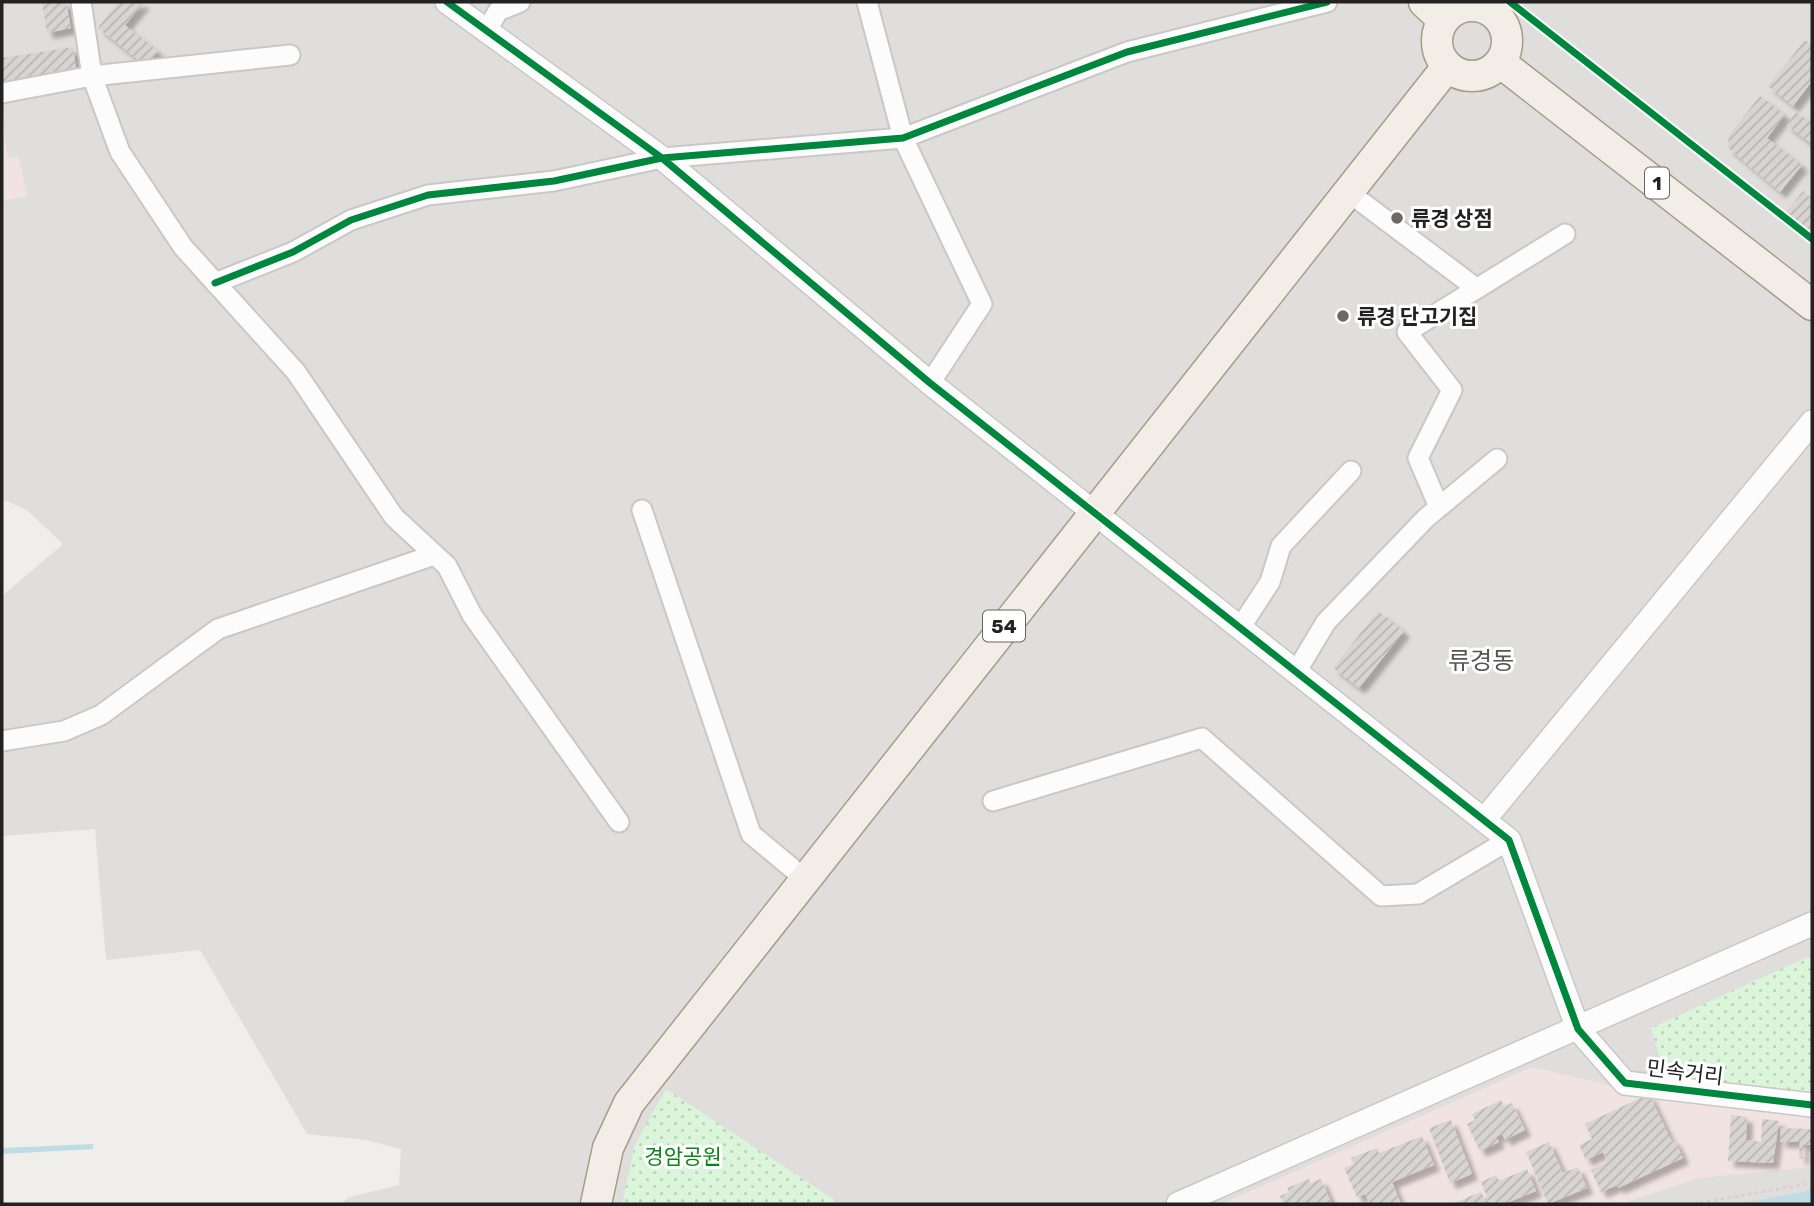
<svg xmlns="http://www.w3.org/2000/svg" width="1814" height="1206" font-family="Rubik,'Noto Sans KR',sans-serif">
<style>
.residential{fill:#dfdedc}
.commercial{fill:#f1e3e1}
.park{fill:url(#park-dots)}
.water{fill:#bfdbe3}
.building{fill:url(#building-hatch);filter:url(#shadow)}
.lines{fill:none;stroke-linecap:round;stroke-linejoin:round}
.minor-casing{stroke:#c9c8c7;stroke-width:23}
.tertiary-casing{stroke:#c9c8c7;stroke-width:26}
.primary-casing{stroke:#a79c86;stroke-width:33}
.path{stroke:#dccecd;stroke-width:2.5;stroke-dasharray:3.5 3.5;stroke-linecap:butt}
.minor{stroke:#fdfcfc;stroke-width:19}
.tertiary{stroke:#fdfcfc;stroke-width:23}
.primary{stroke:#f3ede7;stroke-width:30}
.cycleway-casing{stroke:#fff;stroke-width:11}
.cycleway{stroke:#00873e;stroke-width:7}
.poi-dot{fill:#6a6968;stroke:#fff;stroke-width:2.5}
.labels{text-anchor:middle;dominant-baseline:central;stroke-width:6;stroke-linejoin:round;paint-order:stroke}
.shield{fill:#fff;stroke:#646464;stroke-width:2}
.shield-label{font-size:19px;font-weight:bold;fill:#222}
.poi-label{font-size:21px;font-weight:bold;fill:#222;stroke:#fff;text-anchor:start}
.street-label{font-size:21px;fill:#222;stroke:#fff}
.park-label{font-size:21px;fill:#0c8416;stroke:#fff}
.quarter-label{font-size:24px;fill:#555;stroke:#fff}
</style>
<defs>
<pattern id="park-dots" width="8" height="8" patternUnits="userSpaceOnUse" patternTransform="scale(1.75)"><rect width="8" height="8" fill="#daf5da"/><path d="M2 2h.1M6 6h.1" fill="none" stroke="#bbd2bb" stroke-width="1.8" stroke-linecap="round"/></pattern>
<pattern id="building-hatch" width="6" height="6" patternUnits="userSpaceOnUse" patternTransform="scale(1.75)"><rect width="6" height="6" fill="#d7d4d2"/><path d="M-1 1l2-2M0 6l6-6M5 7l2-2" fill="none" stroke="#b8b6b4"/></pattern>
<filter id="shadow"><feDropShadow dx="6" dy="6" stdDeviation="2" flood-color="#0004"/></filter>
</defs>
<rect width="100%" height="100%" fill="#f0eeeb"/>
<path class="residential" d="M2 2H1812V1204H341L349 1197 399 1185 401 1149 366 1140 307 1134 200 950 106 960 95 829 2 836V596L63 544 28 511 2 499Z"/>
<path class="commercial" d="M3 123 8 158 19 157 27 196 2 201Z
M1532 1067 1612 1086 1812 1118V1167L1699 1178 1620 1204H1221Z"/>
<path class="park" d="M1812 955V1094C1783 1091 1690 1089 1671 1072 1658 1060 1656 1044 1651 1028Z
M666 1089 841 1204H622L635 1145Z"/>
<path class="water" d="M93 1144V1149L2 1154V1148Z
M1812 1190V1204H1739Z"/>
<path class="building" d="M42 2H66L71 28 47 33Z
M118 2H144L125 25 158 51 146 66 98 28Z
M1805 40 1812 45V81L1793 106 1768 86Z
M73 47 77 75 2 84V58Z
M1760 96 1785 115 1767 138 1802 165 1780 192 1728 148 1729 135Z
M1796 112 1812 123V144L1786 125Z
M1803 191 1812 199V235L1785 213Z
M1378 611 1404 631 1359 688 1333 668Z
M1649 1094 1671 1140 1674 1139 1683 1158 1618 1188 1617 1185 1601 1192 1591 1170 1607 1162 1603 1152 1586 1160 1579 1145 1592 1139 1585 1124Z
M1501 1100 1504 1107 1512 1103 1525 1130 1505 1140 1502 1134 1496 1137 1499 1142 1480 1151 1467 1124 1475 1120 1472 1114Z
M1731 1115 1747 1117 1746 1140 1761 1142 1762 1119 1779 1121 1773 1163 1728 1161Z
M1451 1120 1472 1174 1450 1183 1429 1128Z
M1781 1128 1811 1129 1810 1145H1803V1159L1799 1158 1800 1142H1780Z
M1422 1136 1434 1165 1392 1182 1401 1204H1370L1365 1194 1357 1197 1344 1168 1354 1164 1351 1158 1377 1148 1379 1153Z
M1549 1142 1563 1173 1578 1167 1587 1188 1548 1204 1526 1152Z
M1527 1169 1536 1191 1504 1204H1490L1481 1182 1496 1175 1499 1181Z
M1309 1179 1310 1183 1321 1179 1332 1204H1283L1280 1196 1289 1192 1287 1188Z
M1481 1192 1487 1204H1451Z"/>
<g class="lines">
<g class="minor-casing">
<path id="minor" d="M81 2 92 76 120 152 183 247 296 372 394 517 447 566 472 615 619 822
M867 2 903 138 982 304 930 383
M486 32 498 11 520 2
M2 93 92 76 290 55
M1347 191 1476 288
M215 283 293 252 351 220 428 195 554 181 662 158 903 138 1127 52 1327 2
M1439 507 1418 458 1452 390 1407 332 1565 234
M642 510 751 834 805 879
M1240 628 1270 582 1281 546 1351 471
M1296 672 1326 622 1426 518 1497 459
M2 741 64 731 101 715 218 629 434 555
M993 801 1202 738 1381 896 1418 894 1509 840"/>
</g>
<g class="tertiary-casing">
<path id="tertiary" d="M447 2 662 158 930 383 1509 840 1578 1029 1625 1083 1812 1105
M1492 11 1497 2
M1484 820 1812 422
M1178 1204 1812 924"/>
</g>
<g class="primary-casing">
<path id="primary" d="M1424 2 1443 20
M1437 41a35 35 0 1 1 70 0a35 35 0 1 1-70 0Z
M1501 63 1812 305
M596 1204 608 1148 629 1103 1447 67"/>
</g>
<path class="path" d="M1693 1204 1812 1183"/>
<use href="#minor" class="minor"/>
<use href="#tertiary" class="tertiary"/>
<use href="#primary" class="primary"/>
<g class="cycleway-casing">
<path id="cycleway" d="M447 2 662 158 930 383 1509 840 1578 1029 1625 1083 1812 1105
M1510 2 1812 239
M215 283 293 252 351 220 428 195 554 181 662 158 903 138 1127 52 1327 2"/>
</g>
<use href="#cycleway" class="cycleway"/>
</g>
<g class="poi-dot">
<circle cx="1397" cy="218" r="7"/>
<circle cx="1343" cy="316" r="7"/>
</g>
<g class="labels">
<g class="shield">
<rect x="1645" y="167.5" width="24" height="31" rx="5"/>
<rect x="983" y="610.5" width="42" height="31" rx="5"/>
</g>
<g class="shield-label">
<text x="1657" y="183">1</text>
<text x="1004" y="626">54</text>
</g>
<g class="poi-label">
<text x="1411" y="218">류경 상점</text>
<text x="1357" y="316">류경 단고기집</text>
</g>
<g class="street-label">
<text transform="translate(1685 1072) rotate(7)">민속거리</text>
</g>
<g class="park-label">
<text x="683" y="1156">경암공원</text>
</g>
<g class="quarter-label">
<text x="1481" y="661">류경동</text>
</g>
</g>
<rect width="1814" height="1206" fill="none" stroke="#222222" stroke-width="7"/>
</svg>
